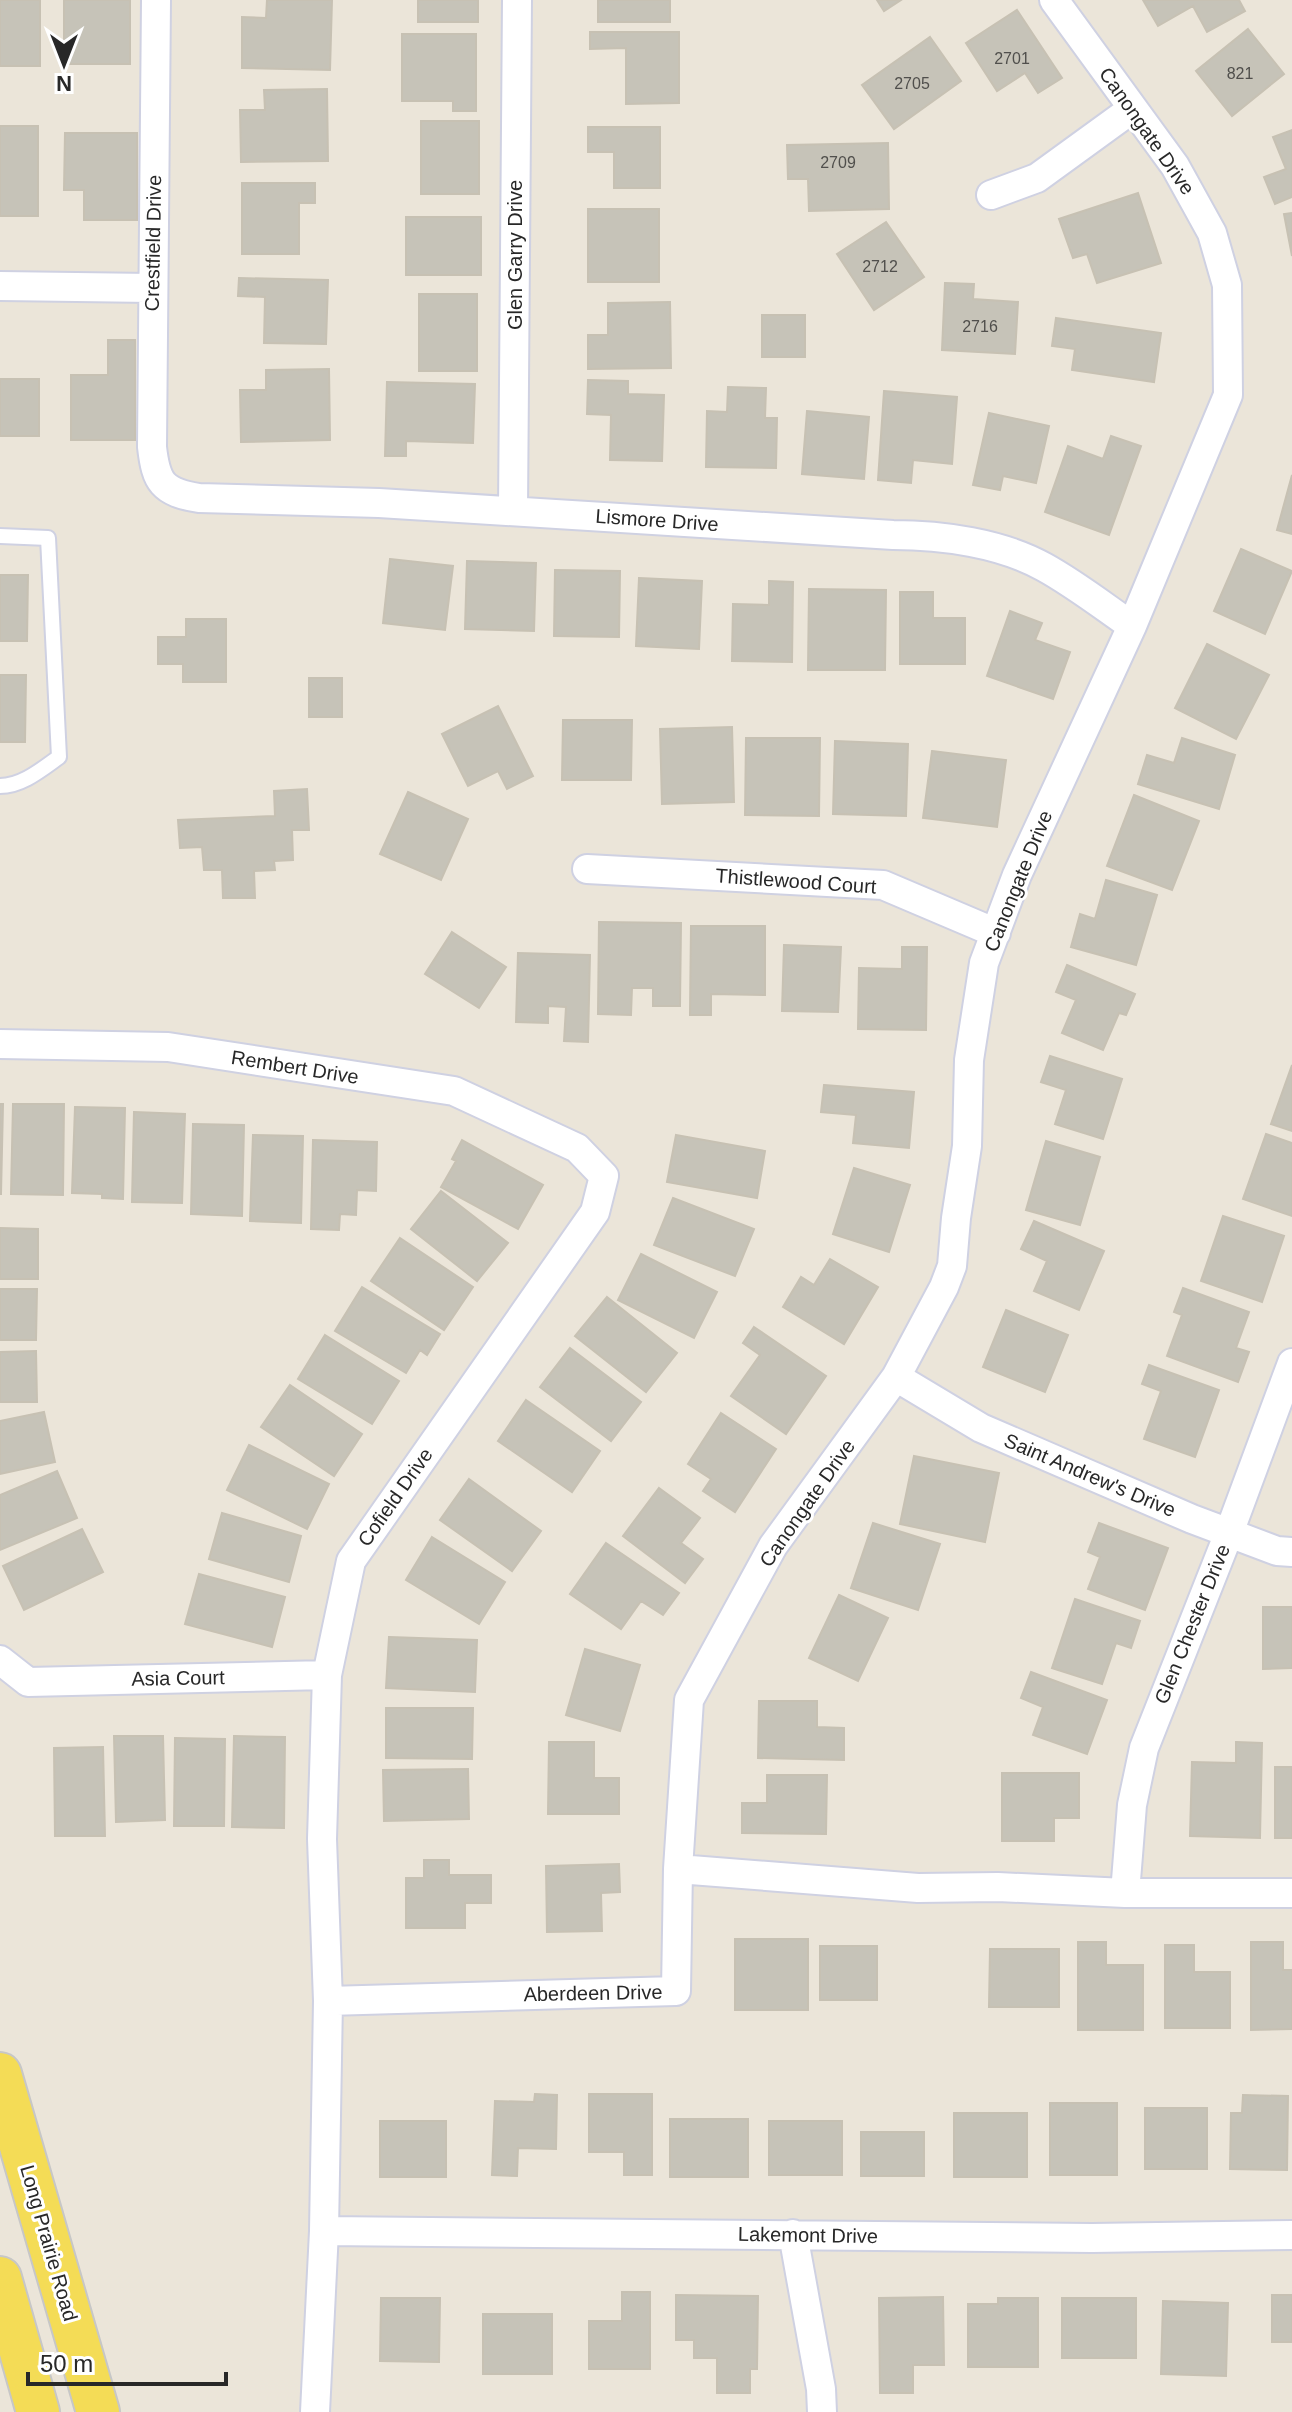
<svg xmlns="http://www.w3.org/2000/svg" width="1292" height="2412" font-family="Helvetica,sans-serif">
<style>
.building{fill:#c6c3b8;stroke:#c7c1b3;stroke-width:2}
.lines{fill:none;stroke-linecap:round;stroke-linejoin:round}
.lane-casing{stroke:#cfd1e2;stroke-width:18}
.street-casing{stroke:#cfd1e2;stroke-width:32}
.primary-casing{stroke:#c7c7c7;stroke-width:46}
.lane{stroke:#fff;stroke-width:14}
.street{stroke:#fff;stroke-width:28}
.primary{stroke:#f4dc56;stroke-width:42}
.labels{text-anchor:middle;dominant-baseline:central;stroke-width:6;stroke-linejoin:round;paint-order:stroke}
.number-label{font-size:16px;fill:#504f4c}
.street-label{font-size:20px;fill:#282828;stroke:#fff}
</style>
<rect width="100%" height="100%" fill="#ebe5d9"/>
<path class="building" d="M0 0H40V66H0Z
M64 0H130V64H64Z
M267 0H332L330 70 242 68V17L266 18Z
M418 0H478V22H418Z
M598 0H670V22H598Z
M877 0H901L884 11Z
M1143 0H1239L1245 11 1207 32 1193 6 1158 26Z
M1017 10 1062 78 1038 93 1025 73 997 91 966 43Z
M1248 29 1284 74 1232 116 1196 71Z
M590 32H679V103L626 104V48L590 49Z
M402 34H476V111H453V101H402Z
M930 37 961 81 894 129 862 85Z
M327 89 328 161 241 162 240 110H265L264 90Z
M421 121H479V194H421Z
M0 126H38V216H0Z
M588 127H660V188H614V152H588Z
M1292 130V197L1275 204 1264 177 1286 169 1273 137Z
M65 133H137V220H84V190H64Z
M888 143 889 209 809 211 808 179H788L787 145Z
M242 183H315V203H299V254H242Z
M1138 193 1161 263 1097 283 1087 254 1073 258 1059 219Z
M588 209H659V282H588Z
M1292 213V256L1284 214Z
M406 217H481V275H406Z
M886 222 924 277 874 310 837 254Z
M239 278 328 280 326 344 264 343 265 297 238 296Z
M945 283 974 284 973 299 1018 302 1015 354 942 350Z
M419 294H477V371H419Z
M670 302 671 368 588 369V335H608V303Z
M762 315H805V357H762Z
M1056 318 1161 333 1154 382 1072 370 1075 349 1052 346Z
M108 340H135V440H71V375H108Z
M329 369 330 440 241 442 240 390H266V370Z
M0 379H39V436H0Z
M588 380 628 381V394L664 395 662 461 610 460 611 415 587 414Z
M387 382 475 384 473 443 406 441V456H385Z
M728 387 766 388 765 418H777L776 468 706 467 707 411 727 412Z
M884 391 957 397 952 464 913 460 911 483 878 480Z
M807 411 869 417 864 479 802 474Z
M989 413 1049 426 1036 483 1003 476 1000 490 973 485Z
M1111 436 1141 446 1109 535 1045 512 1068 446 1103 459Z
M1292 475V534L1277 530Z
M1241 549 1292 571 1265 634 1214 611Z
M390 559 453 566 445 630 383 623Z
M467 561 536 563 534 631 465 629Z
M555 570 620 571 619 637 554 636Z
M0 575H28L27 641H0Z
M639 578 702 581 699 649 636 646Z
M769 581 793 582 792 662 732 661 733 604 769 605Z
M809 589 886 590 885 670H808Z
M900 592H933V618H965V664H900Z
M1010 611 1042 623 1035 640 1070 652 1053 699 987 676Z
M186 619H226V682H183V664H158V637H186Z
M1207 644 1269 675 1236 739 1175 708Z
M0 675H26L25 742H0Z
M309 678H342V717H309Z
M498 706 533 776 507 789 498 771 468 786 442 734Z
M563 720H632L631 780H562Z
M732 727 734 802 662 804 660 729Z
M746 738H820L819 816 745 815Z
M1182 738 1235 755 1219 809 1138 784 1147 755 1174 763Z
M835 741 908 744 906 816 833 814Z
M932 751 1006 760 997 827 923 818Z
M307 789 309 830H292L293 860 274 861 275 870 254 871 255 898H223L222 870H204L202 847 180 848 178 820 275 816 274 791Z
M408 792 468 819 441 880 380 854Z
M1134 795 1199 821 1172 890 1107 866Z
M1106 880 1157 895 1136 965 1071 947 1080 914 1095 919Z
M599 922 681 923 680 1006H653V988H632L631 1015 598 1014Z
M691 926H765V995L711 994V1015H690Z
M452 932 506 967 479 1008 425 974Z
M784 945 841 947 838 1012 782 1011Z
M902 947H927L926 1030 858 1029 859 968 902 969Z
M518 953 590 955 588 1042 564 1041 566 1007 548 1006V1023L516 1022Z
M1067 965 1135 994 1126 1015 1119 1013 1103 1050 1062 1033 1076 1000 1056 992Z
M1050 1056 1122 1079 1103 1139 1055 1124 1066 1090 1041 1082Z
M1292 1065V1131L1271 1124Z
M824 1085 914 1092 909 1148 853 1143 856 1115 821 1112Z
M0 1104H3L1 1194H0Z
M13 1104H64L63 1195 11 1194Z
M75 1107 125 1108 123 1199 102 1198V1194L72 1193Z
M134 1112 185 1114 182 1203 132 1202Z
M193 1124 244 1125 242 1216 191 1214Z
M1266 1134 1292 1143V1216L1243 1199Z
M253 1135 303 1136 301 1223 250 1221Z
M676 1135 765 1151 757 1198 667 1182Z
M313 1140 377 1142 376 1191 357 1190 356 1215 340 1214 339 1230 311 1229Z
M462 1140 543 1185 518 1229 441 1187 456 1161 452 1159Z
M1046 1141 1100 1157 1080 1225 1026 1210Z
M854 1168 910 1185 889 1252 833 1234Z
M441 1191 508 1243 477 1281 411 1229Z
M673 1198 754 1229 735 1276 654 1245Z
M1223 1216 1284 1236 1262 1302 1201 1281Z
M1034 1221 1104 1251 1079 1310 1034 1291 1047 1261 1021 1249Z
M0 1228 38 1229V1279H0Z
M400 1238 473 1287 444 1330 371 1281Z
M641 1254 717 1292 694 1338 618 1300Z
M830 1259 878 1287 844 1344 783 1307 801 1277 814 1285Z
M362 1287 440 1334 427 1355 420 1350 406 1373 335 1331Z
M1183 1288 1249 1312 1236 1348 1249 1352 1238 1382 1167 1356 1182 1315 1174 1312Z
M0 1289H37L36 1340H0Z
M607 1297 677 1353 646 1392 575 1336Z
M1006 1310 1068 1335 1045 1392 983 1367Z
M754 1327 826 1376 786 1434 731 1396 760 1355 743 1343Z
M325 1335 399 1381 372 1424 298 1379Z
M570 1348 641 1402 611 1441 540 1387Z
M36 1351 37 1402H0V1352Z
M1149 1365 1219 1390 1195 1457 1144 1439 1161 1391 1142 1384Z
M290 1385 362 1434 334 1476 261 1427Z
M526 1400 600 1451 572 1492 498 1441Z
M44 1412 55 1462 0 1474V1421Z
M721 1413 776 1449 735 1512 703 1491 711 1479 688 1464Z
M249 1445 329 1484 307 1529 227 1490Z
M914 1456 999 1473 985 1542 900 1524Z
M57 1471 77 1518 0 1550V1495Z
M469 1479 541 1531 512 1571 440 1520Z
M659 1488 700 1518 681 1543 703 1559 685 1583 623 1536Z
M222 1513 301 1536 289 1582 209 1559Z
M873 1523 940 1544 918 1610 851 1588Z
M1099 1523 1168 1548 1145 1610 1088 1589 1100 1557 1088 1552Z
M82 1529 103 1572 24 1610 3 1566Z
M432 1537 505 1582 479 1624 406 1580Z
M606 1543 679 1593 663 1615 641 1601 621 1629 570 1594Z
M199 1574 285 1597 272 1647 185 1624Z
M839 1595 888 1618 858 1681 809 1658Z
M1075 1599 1140 1621 1131 1648 1116 1643 1102 1684 1052 1668Z
M1263 1607H1292V1668L1263 1669Z
M389 1637 477 1640 475 1692 386 1688Z
M585 1649 640 1665 620 1731 566 1715Z
M1031 1672 1107 1700 1087 1754 1033 1735 1043 1707 1021 1698Z
M759 1701H817V1727L844 1728V1760L758 1758Z
M386 1708H473L472 1759 386 1758Z
M114 1736H163L165 1820 116 1822Z
M234 1736 285 1737 284 1828 232 1827Z
M175 1738 225 1739 224 1826H174Z
M549 1742H594V1778H619V1814H548Z
M1236 1742 1262 1743 1260 1838 1190 1836 1192 1762 1236 1763Z
M103 1747 105 1836H55L54 1748Z
M1275 1767H1292V1838H1275Z
M468 1769 469 1819 384 1821 383 1770Z
M1002 1773H1079V1818H1054V1841H1002Z
M767 1775H827L826 1834 742 1833V1803H767Z
M424 1860H449V1875H491V1903H465V1928H406V1878H424Z
M619 1864 620 1892 601 1893 602 1931 547 1932 546 1866Z
M735 1939H808V2010H735Z
M1078 1942H1106V1965H1143V2030H1078Z
M1251 1942H1283V1970H1292V2029L1251 2030Z
M1165 1945H1194V1972H1230V2028H1165Z
M820 1946H877V2000H820Z
M990 1949H1059V2007H989Z
M535 2094 557 2095 556 2149 518 2148 517 2176 492 2175 495 2101 534 2102Z
M589 2094H652V2175H624V2152H589Z
M1243 2095 1288 2096 1287 2170 1230 2169 1231 2113H1242Z
M1050 2103H1117V2175H1050Z
M1145 2108H1207V2169H1145Z
M954 2113H1027V2177H954Z
M670 2119H748V2177H670Z
M380 2121H446V2177H380Z
M769 2121H842V2175H769Z
M861 2132H924V2176H861Z
M622 2292H650V2369H589V2321H622Z
M676 2295 758 2296 757 2369H750V2393H717V2358H694V2340H676Z
M1272 2295H1292V2342H1272Z
M943 2297 944 2365H913V2393H880L879 2298Z
M381 2298H440L439 2362 380 2361Z
M998 2298H1038V2367H968V2304H998Z
M1062 2298H1136V2358H1062Z
M1163 2301 1228 2303 1226 2376 1161 2374Z
M483 2314H552V2374H483Z"/>
<g class="lines">
<g class="lane-casing">
<path id="lane" d="M0 536 48 538 59 757C42 769 22 786 0 786"/>
</g>
<g class="street-casing">
<path id="street" d="M156 0 152 447C156 482 162 492 199 498L379 503 893 535C942 535 1001 543 1044 567 1075 584 1103 606 1132 626
M991 195 1037 178 1132 109
M0 286 152 288
M513 511 517 0
M587 869 883 885 996 933
M0 1044 168 1047 454 1091 577 1148 604 1176 595 1212 351 1561 327 1675 322 1839 328 2001
M896 1377 981 1428 1192 1519 1277 1551 1292 1552
M0 1660 28 1682 327 1675
M678 1869 918 1888 998 1887 1125 1893H1292
M1125 1893 1132 1805 1144 1748 1229 1533 1292 1363
M324 2231 1092 2238 1292 2235
M793 2234 821 2389 822 2412
M315 2412 324 2231 328 2001 676 1991 678 1869 689 1700 773 1546 896 1377 944 1287 952 1266 956 1218 967 1146 969 1060 984 963 1017 875 1132 626 1228 395 1227 285 1212 233 1175 166 1054 0"/>
</g>
<g class="primary-casing">
<path id="primary" d="M0 2074 98 2412
M0 2278 38 2412"/>
</g>
<use href="#lane" class="lane"/>
<use href="#street" class="street"/>
<use href="#primary" class="primary"/>
</g>
<g class="labels">
<g class="number-label">
<text x="1012" y="58">2701</text>
<text x="1240" y="73">821</text>
<text x="912" y="83">2705</text>
<text x="838" y="162">2709</text>
<text x="880" y="266">2712</text>
<text x="980" y="326">2716</text>
</g>
<g class="street-label">
<text transform="translate(1147 131) rotate(55)">Canongate Drive</text>
<text transform="translate(153 243) rotate(-89)">Crestfield Drive</text>
<text transform="translate(515 255) rotate(-90)">Glen Garry Drive</text>
<text transform="translate(657 520) rotate(4)">Lismore Drive</text>
<text transform="translate(796 881) rotate(4)">Thistlewood Court</text>
<text transform="translate(1018 881) rotate(-68)">Canongate Drive</text>
<text transform="translate(295 1067) rotate(9)">Rembert Drive</text>
<text transform="translate(1090 1475) rotate(23)">Saint Andrew's Drive</text>
<text transform="translate(395 1497) rotate(-55)">Cofield Drive</text>
<text transform="translate(807 1503) rotate(-55)">Canongate Drive</text>
<text transform="translate(1192 1624) rotate(-68)">Glen Chester Drive</text>
<text transform="translate(178 1678) rotate(-1)">Asia Court</text>
<text transform="translate(593 1993) rotate(-1)">Aberdeen Drive</text>
<text transform="translate(808 2235) rotate(1)">Lakemont Drive</text>
<text transform="translate(49 2243) rotate(74)">Long Prairie Road</text>
</g>
</g>
<g transform="translate(64 64) rotate(180)" stroke="#ffffff" stroke-width="6" paint-order="stroke">
<path d="M0-6L14 30L0 20L-14 30Z" fill="#282828"/>
<text y="-12" font-size="22" font-weight="bold" text-anchor="middle" fill="#282828">N</text>
</g>
<path d="M28 2372v12h198v-12" fill="none" stroke="#282828" stroke-width="4"/>
<text x="40" y="2372" font-size="24" fill="#282828" stroke="#ffffff" stroke-width="6" paint-order="stroke">50 m</text>
</svg>
